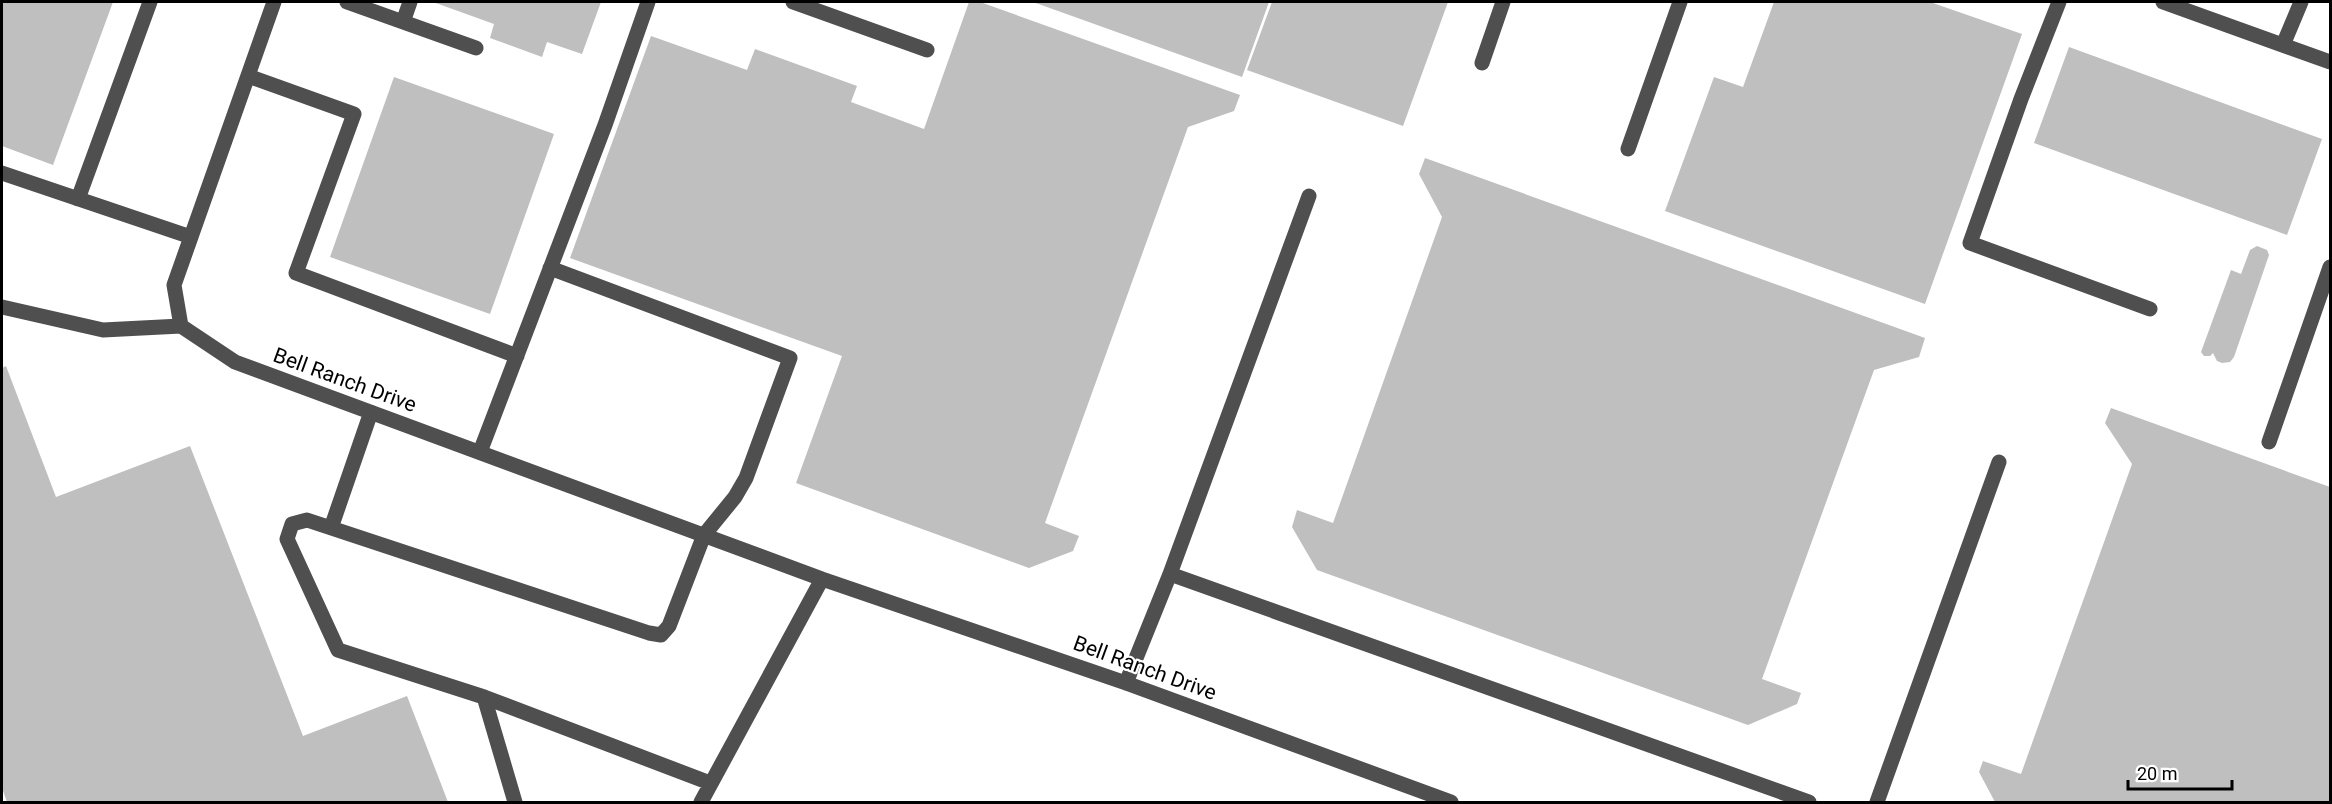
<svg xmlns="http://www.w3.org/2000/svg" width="2332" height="804" font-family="Roboto,sans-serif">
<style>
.building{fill:#bfbfbf}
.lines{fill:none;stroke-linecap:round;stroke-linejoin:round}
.minor{stroke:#4f4f4f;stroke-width:15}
.labels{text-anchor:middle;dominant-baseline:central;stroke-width:4.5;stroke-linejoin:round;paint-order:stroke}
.street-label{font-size:21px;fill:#000;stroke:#fff}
</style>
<rect width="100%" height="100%" fill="#fff"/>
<path class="building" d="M2 2H113L53 165 2 146Z
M433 2H601L582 54 547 42 542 57 490 38 494 24Z
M969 2H980L1240 95 1234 111 1188 127 1045 523 1079 536 1073 551 1029 568 796 483 842 356 570 258 651 36 747 70 755 49 857 86 851 102 924 129Z
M1033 2H1269L1242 77Z
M1272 2H1448L1403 126 1247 70Z
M1774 2H1930L2022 34 1925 304 1665 211 1714 77 1743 87Z
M2069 47 2322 139 2287 235 2034 143Z
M394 77 554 134 490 314 330 257Z
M1425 158 1925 338 1919 357 1874 370 1762 679 1801 693 1797 704 1748 725 1317 570 1292 527 1297 510 1333 523 1442 217 1419 174Z
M2257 246 2267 250 2269 255 2234 357 2230 362 2222 363 2217 361 2213 353 2210 356H2204L2201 352 2231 270 2241 274 2250 250Z
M6 366 56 497 190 446 303 736 407 696 448 802H7L2 788V368Z
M2111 408 2330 487V802H1995L1979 772 1983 761 2021 774 2132 464 2105 423Z"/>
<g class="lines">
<path class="minor" d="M274 2 174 285 181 326 235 362 822 579 1126 683 1451 802
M347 2 476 48
M793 2 927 50
M2059 2 2021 99 1970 243 2150 309
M2163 2 2330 62
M403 22 410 2
M2283 45 2301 2
M1482 63 1503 2
M248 76 354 114 296 273 517 356
M1628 149 1680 2
M2 173 191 237
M78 199 150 2
M2 307 103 330 181 326
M2269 442 2330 267
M480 452 605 125 648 2
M331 528 371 412
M1170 574 1309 196
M1126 683 1170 574 1809 802
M484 697 710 783
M515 802 484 697 338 650 287 539 292 524 307 520 649 633 661 635 669 626 704 535 735 497 746 478 790 358 550 268
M701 802 822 579
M1877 802 1999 462"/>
</g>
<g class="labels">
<g class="street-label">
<text transform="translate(345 380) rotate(20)">Bell Ranch Drive</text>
<text transform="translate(1145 668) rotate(20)">Bell Ranch Drive</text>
</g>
</g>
<rect width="2332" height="804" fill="none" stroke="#000000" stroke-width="6"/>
<path d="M2128 780v9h104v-9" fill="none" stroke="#000000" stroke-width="3"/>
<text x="2137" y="780" font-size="18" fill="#000000" stroke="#ffffff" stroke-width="4.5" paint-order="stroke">20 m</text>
</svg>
